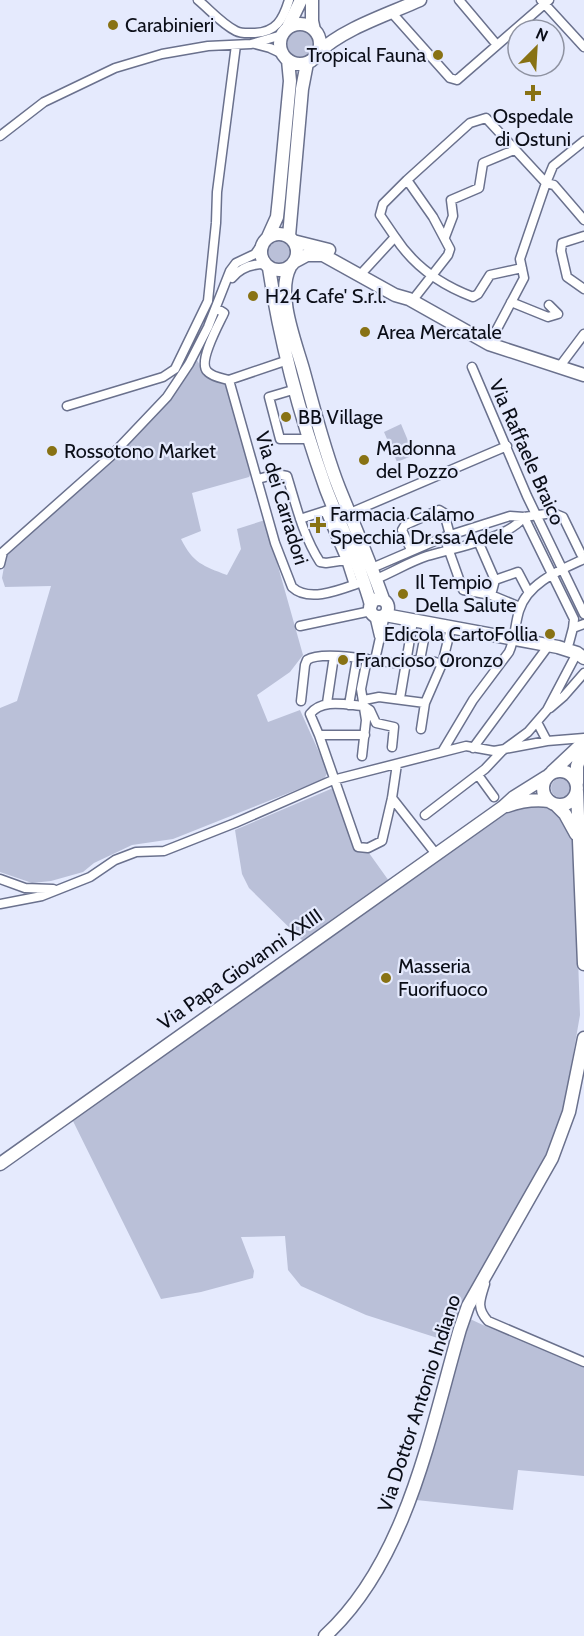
<svg xmlns="http://www.w3.org/2000/svg" width="584" height="1636" font-family="Cabin,sans-serif">
<style>
.green{fill:#bac0d8}
.lines{fill:none;stroke-linecap:round;stroke-linejoin:round}
.street-casing{stroke:#6a718d;stroke-width:11}
.secondary-casing{stroke:#6a718d;stroke-width:15}
.street{stroke:#fff;stroke-width:8}
.secondary{stroke:#fff;stroke-width:12}
.poi-dot{fill:#887214;stroke:#e5eafd;stroke-width:2}
.labels{text-anchor:middle;dominant-baseline:central;stroke-width:4.5;stroke-linejoin:round;paint-order:stroke}
.poi-label{font-size:20px;fill:#0b0e18;stroke:#e5eafd;text-anchor:start}
.street-label{font-size:20px;fill:#0b0e18;stroke:#e5eafd}
</style>
<rect width="100%" height="100%" fill="#e5eafd"/>
<path class="green" d="M286 44a14 14 0 1 1 28 0a14 14 0 1 1-28 0Z
M268 253a12 12 0 1 1 24 0a12 12 0 1 1-24 0Z
M197 360 207 378 226 381 252 471 249 477 192 493 201 531 181 539C193 563 203 566 227 575L241 549 237 529 265 520 303 655 290 672 257 695 268 722 300 710 328 772 324 779 173 839 132 845 94 863 83 872 51 881 32 883 0 872V708L17 701 51 586 5 587 2 578 6 555 138 435 174 393Z
M401 424 414 455 397 462 384 432Z
M551 788a10 10 0 1 1 20 0a10 10 0 1 1-20 0Z
M333 788 358 849 369 853 389 881 304 942 249 888 242 874 235 830Z
M524 804 545 805 564 817 574 844 580 1015 564 1107 544 1159 465 1297 450 1342 366 1315 301 1286 288 1270 285 1236 241 1237 254 1271 253 1278 201 1292 161 1299 71 1117 453 847 508 812Z
M468 1318 485 1326 488 1323 584 1364V1476L518 1470 513 1510 416 1500Z"/>
<g class="lines">
<g class="street-casing">
<path id="street" d="M198 0C210 10 222 24 236 31 242 34 248 33 255 33 276 32 283 20 289 0
M459 0 497 45
M541 0 584 47
M392 13 450 78 457 80 549 0
M255 44 270 48 283 54
M0 136 44 102 115 68 162 54 208 46 251 44 282 35
M584 236 562 243 561 251 567 277 584 289
M395 237C413 265 441 285 473 297L478 294 490 275 522 268
M445 237 453 216 451 200 479 188 483 163 514 150
M360 275 395 237 380 215 383 204 407 180
M232 278C240 268 251 264 265 264
M412 301 448 255 450 249 433 217 407 180 470 123 486 118 546 183 554 185 584 220
M511 302 548 317 558 314 549 305
M216 308 224 313C219 324 198 361 207 371 212 377 222 378 229 380
M489 344 524 278 520 259 546 183 553 166 584 141
M560 366 584 334
M472 367 527 496 584 614
M229 380 275 543 292 587C310 604 344 588 365 581
M229 380 288 360
M296 389 269 397 280 439H311
M67 406 163 377 175 369 208 301 216 223 217 192 236 45
M258 479 276 474 287 476C296 505 303 536 320 562L326 563 346 560 354 585
M325 511 346 560
M350 513 507 446
M524 517 574 619 573 628
M300 519 328 510
M444 537 463 590 491 595 520 607
M478 541 495 580 491 595
M411 550 402 530 405 525 439 510 444 513 450 535
M0 564 3 552 110 457 167 397 189 364 208 327 230 271 236 263 255 254 264 241
M372 568 444 537 510 516 524 517 553 513 563 517 581 554 584 557
M376 579C393 572 409 562 427 556 453 548 507 539 524 517
M495 580 518 572 529 593
M374 615 379 636
M300 626 371 611
M569 643 573 628 584 624
M375 660 385 615
M420 660 427 624
M400 698 413 621
M364 700 379 697 425 703
M301 701 305 665 307 660C323 650 375 661 395 663 404 664 410 661 418 660 425 659 435 662 442 664
M327 703 334 656
M349 705 357 658
M550 708 564 696 584 673
M537 722 547 741
M421 729 425 703 442 664 451 628
M319 735 310 714C322 698 347 705 364 706L370 710 376 723 394 727 392 747
M365 735H319L358 847 368 848 382 841 392 798 397 764
M473 748 549 645
M442 752 473 700 509 652C515 639 515 624 519 611 527 583 560 570 584 559
M362 756 366 720 361 689 367 659
M478 775 494 797
M392 798 436 854
M425 815 485 769 502 751 528 732 547 710 577 653
M0 879 25 888 53 889
M0 904 42 896 90 877 115 860 136 852 164 851 235 823 333 780 466 746 494 751 547 741 584 738
M485 1284C480 1300 476 1308 488 1321L584 1362"/>
</g>
<g class="secondary-casing">
<path id="secondary" d="M312 0V21L314 30
M280 44a20 20 0 1 1 40 0a20 20 0 1 1-40 0Z
M288 27 301 0
M318 53C342 29 389 14 420 0
M261 252a18 18 0 1 1 36 0a18 18 0 1 1-36 0Z
M289 236 302 89 307 63
M268 237 277 217 279 198 290 81 288 60
M293 241 329 250
M294 262 307 255H323L395 295 409 299 489 344 584 375
M290 267C276 294 295 341 303 369 314 409 324 450 339 488 354 525 370 562 383 599
M269 268C280 342 301 419 326 489 341 528 360 564 371 605
M370 608a9 9 0 1 1 18 0a9 9 0 1 1-18 0Z
M385 615 558 647 577 653 584 658
M543 788a17 17 0 1 1 34 0a17 17 0 1 1-34 0Z
M552 772 584 742
M577 783V766L584 747
M577 791 584 964
M556 805 565 814 576 834
M507 806C521 801 534 799 549 801
M0 1164 503 807 514 797 546 777
M325 1636C407 1561 430 1432 460 1329L468 1306 552 1158 569 1112 584 1038"/>
</g>
<use href="#street" class="street"/>
<use href="#secondary" class="secondary"/>
</g>
<g class="poi-dot">
<circle cx="113" cy="25" r="6"/>
<circle cx="438" cy="55" r="6"/>
<path d="M530 84h6v6h6v6h-6v6h-6v-6h-6v-6h6z"/>
<circle cx="253" cy="296" r="6"/>
<circle cx="365" cy="332" r="6"/>
<circle cx="286" cy="417" r="6"/>
<circle cx="52" cy="451" r="6"/>
<circle cx="364" cy="460" r="6"/>
<path d="M315 516h6v6h6v6h-6v6h-6v-6h-6v-6h6z"/>
<circle cx="403" cy="594" r="6"/>
<circle cx="550" cy="634" r="6"/>
<circle cx="343" cy="660" r="6"/>
<circle cx="386" cy="978" r="6"/>
</g>
<g class="labels">
<g class="poi-label">
<text x="125" y="25">Carabinieri</text>
<text x="426" y="55" text-anchor="end">Tropical Fauna</text>
<text x="533" y="116" text-anchor="middle">Ospedale<tspan x="533" dy="23">di Ostuni</tspan></text>
<text x="265" y="296">H24 Cafe' S.r.l.</text>
<text x="377" y="332">Area Mercatale</text>
<text x="298" y="417">BB Village</text>
<text x="376" y="448">Madonna<tspan x="376" dy="23">del Pozzo</tspan></text>
<text x="64" y="451">Rossotono Market</text>
<text x="330" y="514">Farmacia Calamo<tspan x="330" dy="23">Specchia Dr.ssa Adele</tspan></text>
<text x="415" y="582">Il Tempio<tspan x="415" dy="23">Della Salute</tspan></text>
<text x="538" y="634" text-anchor="end">Edicola CartoFollia</text>
<text x="355" y="660">Francioso Oronzo</text>
<text x="398" y="966">Masseria<tspan x="398" dy="23">Fuorifuoco</tspan></text>
</g>
<g class="street-label">
<text transform="translate(527 452) rotate(66)">Via Raffaele Braico</text>
<text transform="translate(282 498) rotate(73)">Via dei Carradori</text>
<text transform="translate(240 969) rotate(-35)">Via Papa Giovanni XXIII</text>
<text transform="translate(419 1403) rotate(-72)">Via Dottor Antonio Indiano</text>
</g>
</g>
<g transform="translate(536 48) rotate(24)"><circle r="28" fill="#e5eafd" stroke="#8e92a1" stroke-width="1.5"/>
<path d="M0-4.5L10 22L0 15L-10 22Z" fill="#887214"/>
<text y="-9" font-size="16" font-weight="bold" text-anchor="middle" fill="#0b0e18">N</text>
</g>
</svg>
